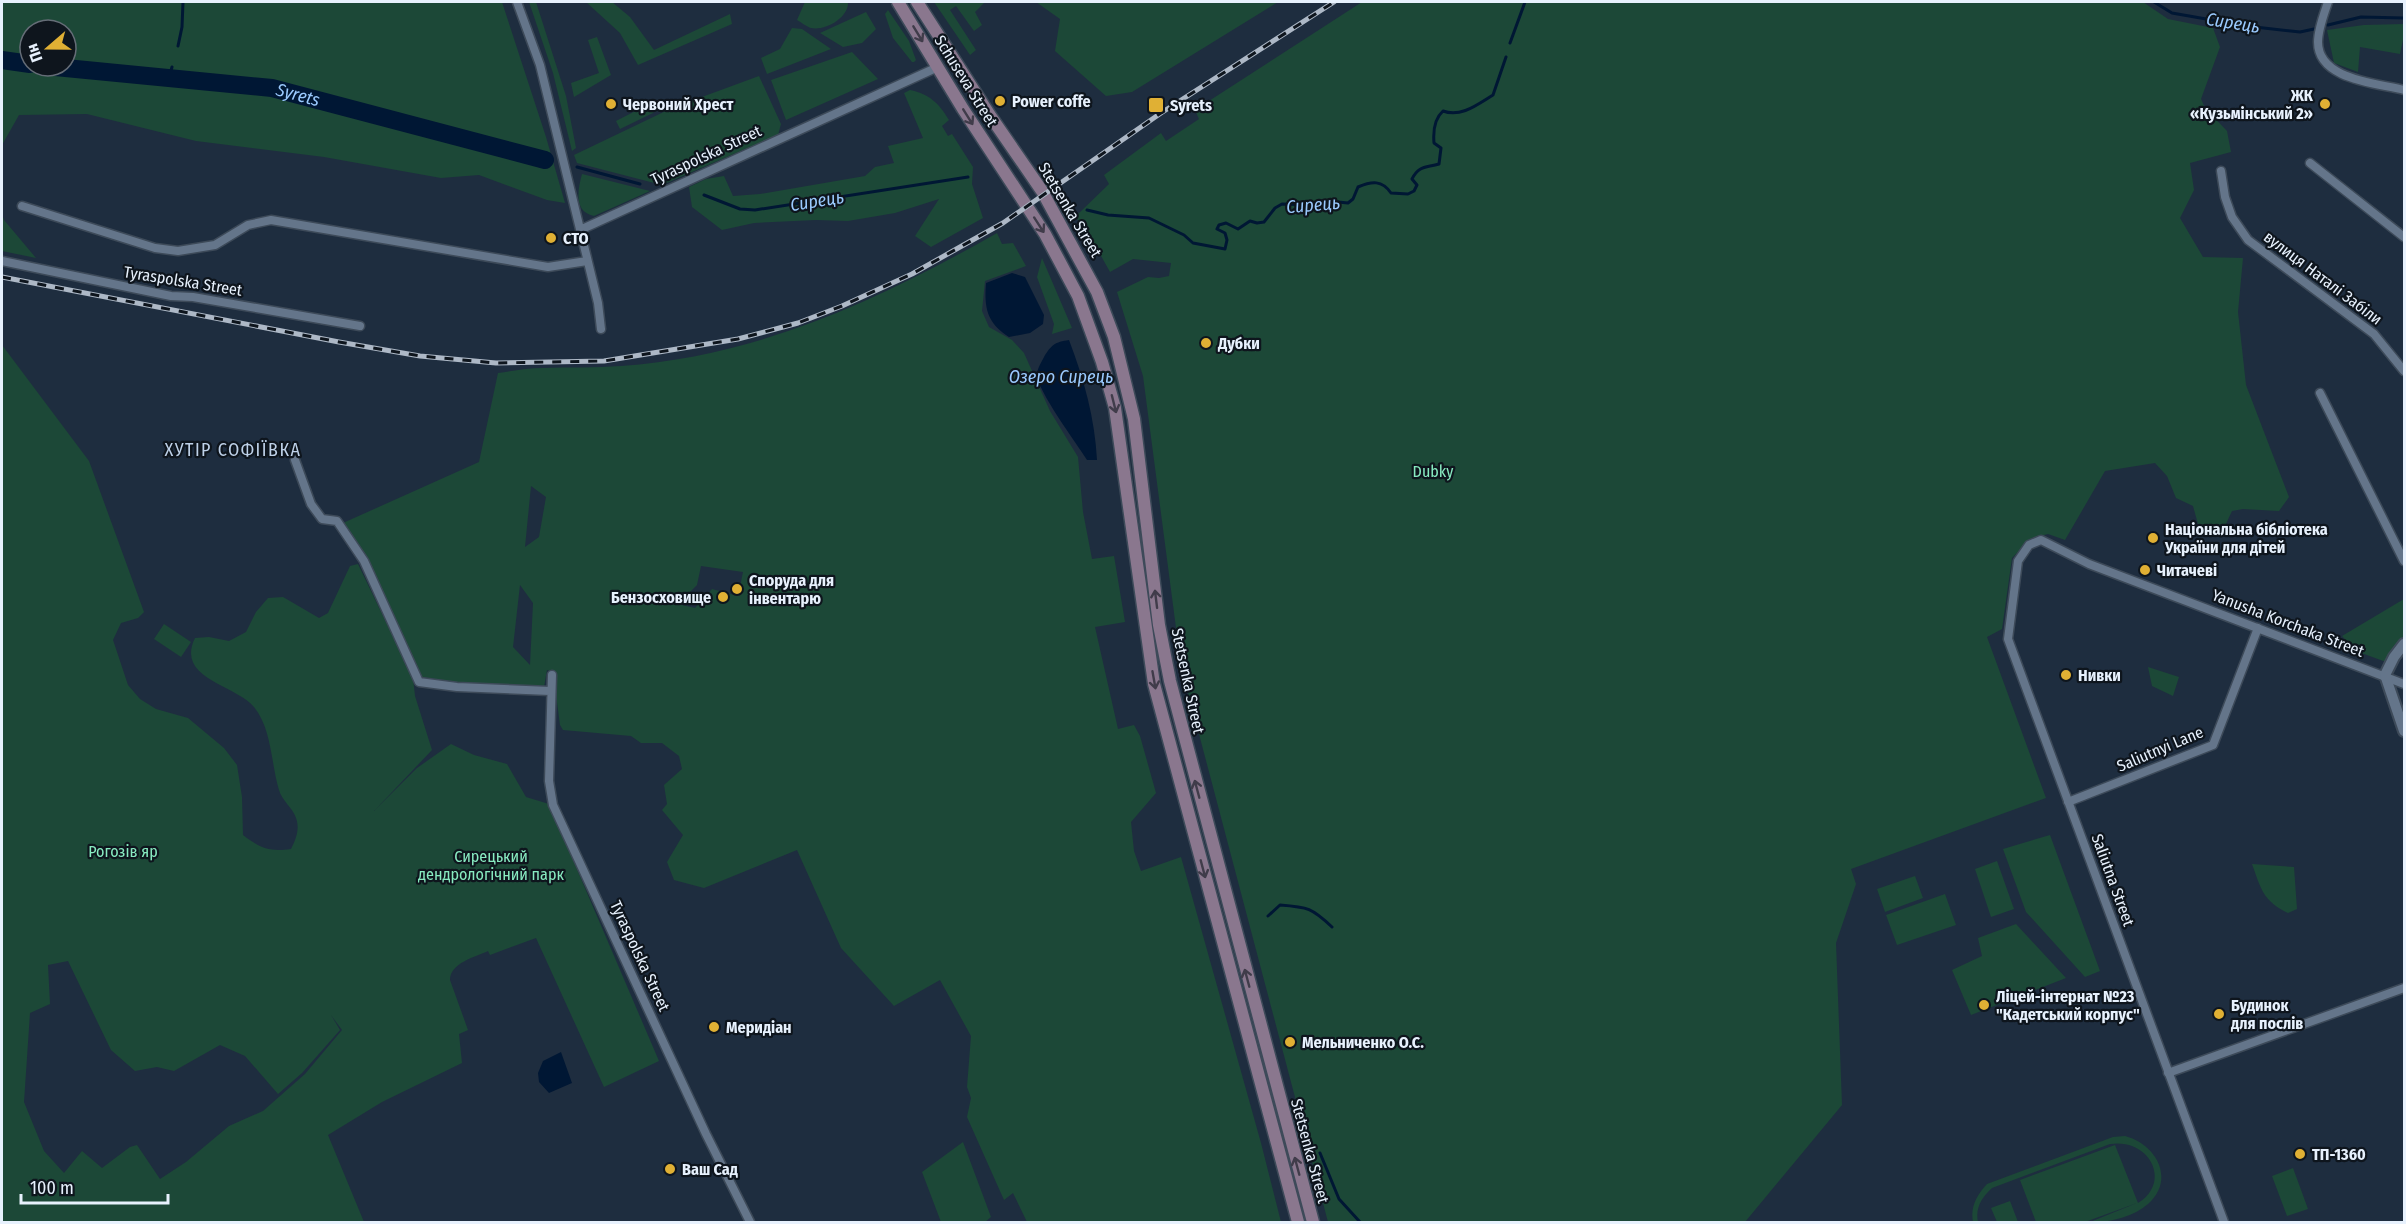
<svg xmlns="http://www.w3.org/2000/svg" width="2406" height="1224" font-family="'Fira Sans Condensed',sans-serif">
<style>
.green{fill:#1c4837;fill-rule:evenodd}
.water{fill:#001734}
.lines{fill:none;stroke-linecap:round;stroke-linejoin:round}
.stream{stroke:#001734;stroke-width:3}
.river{stroke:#001734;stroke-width:18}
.minor-casing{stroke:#3d4a59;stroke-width:11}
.tertiary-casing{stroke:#3d4a59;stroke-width:14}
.secondary-casing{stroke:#3d4a59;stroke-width:15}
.minor{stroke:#64758a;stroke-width:8}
.tertiary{stroke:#64758a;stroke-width:10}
.secondary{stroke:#8a778e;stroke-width:12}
.rail-casing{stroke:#adb8c6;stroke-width:5}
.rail{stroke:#0e151d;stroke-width:3;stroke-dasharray:9;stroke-linecap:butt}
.oneway{stroke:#403c4a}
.poi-dot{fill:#e0b034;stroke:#0e151d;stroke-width:2}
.labels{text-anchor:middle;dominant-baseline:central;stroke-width:4.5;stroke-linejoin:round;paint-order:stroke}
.street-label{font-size:16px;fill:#e7f1fd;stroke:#0e151d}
.poi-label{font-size:16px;font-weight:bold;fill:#e7f1fd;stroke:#0e151d;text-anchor:start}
.park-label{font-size:16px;fill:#88ebc1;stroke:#0e151d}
.water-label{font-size:18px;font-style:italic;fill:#9acafe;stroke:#0e151d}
.neighbourhood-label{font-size:18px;letter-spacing:1.5px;fill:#bed1e8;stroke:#0e151d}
</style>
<rect width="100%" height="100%" fill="#1e2d3f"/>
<path class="green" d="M2 2H502L546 137 565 203 547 200 479 175 441 178 324 157 196 141 87 114 19 115 2 145ZM30 30H66V66H30Z
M529 2H536L566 96 576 148 572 151 553 73Z
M586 2H612L630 17 654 50 730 14 732 24 638 65 620 33Z
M805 2H848C849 17 826 31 811 28 807 27 801 22 797 20Z
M934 2H985L975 12 982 25 974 31 956 6 950 10 976 50 970 55Z
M1036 2H1278L1132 92 1106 96 1055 51 1060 19Z
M1362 2H2143L2168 19 2213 28 2220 47 2201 99 2205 108 2227 131 2231 152 2190 163 2194 190 2180 218 2203 257 2243 258 2238 312 2246 385 2289 497 2279 511 2243 509 2232 511 2224 528 2214 534 2198 524 2193 506 2176 498 2167 476 2155 463 2105 471 2065 540 2048 534 2032 538 2012 558 2002 629 1987 637 2046 798 1851 869 1856 884 1836 943 1842 1105 1745 1222H1328L1181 666 1143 376 1117 292 1148 277 1159 278 1169 276 1171 263 1133 259 1110 272 1086 229 1075 217 1109 184 1104 175 1161 133 1166 141 1199 119 1195 110Z
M888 10 909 41 916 60 914 62H912L893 38 885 14Z
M866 12 876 29 862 43 843 47 820 33Z
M2404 24V35L2400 54 2360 47 2358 72 2334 63 2327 30 2364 25Z
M792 28 802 29 831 49 767 74 761 58 780 49Z
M597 37 611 75 574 97 571 83 599 73 588 40Z
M852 52 878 79 786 120 771 80Z
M759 76 781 124 778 135 662 185 577 163 574 155 672 108Z
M910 90C929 94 939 103 949 120L942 126 948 136 952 134 973 167 972 184 983 218 931 247 915 236 939 199 895 213 848 221 816 220 754 223 722 230 692 207 689 187 706 179 724 176 733 196 760 194 865 176 875 167 894 163 888 146 923 138 904 93Z
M655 101 657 109 653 113 620 129 616 121Z
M582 174 650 191 594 216C573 212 578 189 582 174Z
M2 214 4 220 36 258 2 251Z
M997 233 1002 244 1013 243 1026 266 985 281 982 311 989 327 1012 340 1024 353 1050 411 1078 457 1083 512 1092 559 1114 556 1125 622 1095 627 1118 729 1134 725 1140 736 1156 793 1131 822 1134 851 1141 871 1181 857 1261 1143 1281 1222H1027L1013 1193 1004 1200 967 1117 971 1098 967 1087 971 1036 940 980 894 1006 841 948 797 850 704 888 674 880 667 862 683 835 662 810 667 804 664 785 682 769 679 756 662 743H641L631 736 563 730 560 725 553 672 547 670 544 687 456 682 422 677 366 557 343 523 479 462 498 373C513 371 528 368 543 368 569 367 595 368 621 366 759 356 879 300 997 233ZM531 486 546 497 539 537 525 547ZM701 566 743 572 738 596 712 589 695 608 678 604 697 585ZM520 585 533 603 530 665 513 647Z
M1042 258 1072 328 1052 334 1054 324 1037 277Z
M2 345 89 461 144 612 138 618 121 623 113 640 128 685 140 699 156 709 188 718 224 748 237 765 242 797 243 835C260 848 269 852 291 849 296 839 300 829 296 818 293 808 282 801 279 790 271 764 272 729 254 707 236 685 175 679 195 638L209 637 229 641 246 632 256 612 268 598 283 597 319 618 328 613 350 566 358 564 413 678 415 696 432 750 374 811 417 768 451 744 474 755 507 764 526 797 549 804 659 1061 604 1087 536 938 490 955 488 951C475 957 450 963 450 980L468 1030 459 1034 462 1063 382 1102 328 1135 364 1222H2ZM68 961 111 1050 135 1071 157 1067 174 1071 220 1045 245 1056 278 1094 302 1073 340 1030 331 1015 342 1030 305 1074 263 1111 229 1126 186 1162 160 1179 137 1145 130 1147 102 1168 82 1151 64 1173 44 1151 24 1102 30 1013 50 1004 48 965Z
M2404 599V636L2386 662 2356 651 2342 636Z
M164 624 191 642 181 657 154 639Z
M2148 667 2179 677 2173 696 2152 686Z
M2050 835 2100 971 2085 977 2026 912 2003 849Z
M1997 861 2014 909 1991 917 1975 869Z
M2252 864 2294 867 2297 909 2288 913C2263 901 2261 889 2252 864Z
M1915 876 1923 898 1885 912 1877 889Z
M1945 894 1956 925 1897 945 1886 915Z
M2016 924 2066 978 1971 1015 1952 970 1982 956 1978 938Z
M2125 1136C2156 1144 2176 1179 2148 1204 2133 1217 2109 1223 2090 1222L2137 1203 2085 1222H2036L2020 1180 2115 1145 2138 1203C2172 1182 2150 1138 2110 1144L1992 1188C1982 1197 1975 1208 1978 1222H1973C1970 1207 1977 1195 1987 1184L2113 1137Z
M963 1142 991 1217 985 1222H941L922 1172Z
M2293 1168 2308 1209 2287 1216 2272 1176Z
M2010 1201 2018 1222H1997L1991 1208Z"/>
<path class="water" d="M1012 273 1025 277 1044 315 1043 324 1030 333 1009 337C987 323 984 308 986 283Z
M1069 340C1084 379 1095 419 1097 460H1087C1077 444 1037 390 1037 375 1037 369 1041 363 1044 357 1051 345 1055 342 1069 340Z
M561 1052 572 1083 549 1093 539 1082 538 1073 543 1061Z"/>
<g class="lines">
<path class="stream" d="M2154 2 2172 13 2246 26 2300 32 2314 29
M2328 25 2361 17 2404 18
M1510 43 1525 2
M178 46 182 27 183 2
M169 78 172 67
M577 167 640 184
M704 195 740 209 755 210 968 177
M1087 210 1108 215 1149 218 1184 235 1193 243 1225 249 1227 240 1225 233 1217 229 1219 225 1226 223 1238 229 1250 221 1257 223 1264 222 1275 208 1282 204 1315 205 1321 201H1328L1348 203 1353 199 1358 187C1372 181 1382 180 1391 193L1408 194 1414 191 1417 185 1412 179C1419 165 1426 168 1439 164L1441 148 1434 143C1433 131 1434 119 1443 111 1461 118 1478 104 1493 95L1506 57
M1268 916 1280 905C1308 907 1312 908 1332 927
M1320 1153 1339 1199 1360 1222"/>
<g class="river">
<path d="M2 60 30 64"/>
<path id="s1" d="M45 66 272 88 545 160"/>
</g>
<g class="minor-casing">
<path id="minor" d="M517 2 540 65 598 303 601 329
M2328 2C2324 14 2318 29 2318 42 2318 80 2377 83 2404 90
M2310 163 2404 237
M2221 171 2225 197 2232 217 2248 240 2374 334 2404 371
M22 206 155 248 178 251 215 245 248 225 271 220 548 267 587 261
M580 230 938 67
M2 261 171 296 193 297 360 326
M2320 393 2404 561
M295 460 311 504 322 519 337 521 364 561 419 682 457 687 550 691
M552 675 549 781 553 805 706 1134 750 1222
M2068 802 2213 745 2258 628
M2168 1073 2404 988
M2224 1222 2008 639 2018 561 2029 545 2041 540 2089 564 2404 684"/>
</g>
<g class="tertiary-casing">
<path id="tertiary" d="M2404 644 2394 657 2385 675 2404 731"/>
</g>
<g class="secondary-casing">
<path id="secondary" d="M898 2 963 109 1045 234 1078 296 1102 362 1115 408 1154 684 1298 1222
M917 2 991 117 1042 191 1097 292 1114 337 1134 419 1159 625 1170 681 1313 1222"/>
</g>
<use href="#minor" class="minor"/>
<use href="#tertiary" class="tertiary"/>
<use href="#secondary" class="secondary"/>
<g class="rail-casing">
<path id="rail" d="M2 277 339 342 420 356 496 363 604 361 738 339 798 323 842 306 912 274 960 247 1003 223 1161 113 1334 2"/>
</g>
<use href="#rail" class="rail"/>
</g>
<defs><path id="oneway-shaft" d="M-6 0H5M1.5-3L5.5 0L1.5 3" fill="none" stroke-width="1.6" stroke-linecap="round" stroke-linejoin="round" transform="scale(1.5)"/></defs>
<g class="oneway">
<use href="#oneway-shaft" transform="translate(918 34) rotate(59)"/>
<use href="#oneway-shaft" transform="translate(968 117) rotate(58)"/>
<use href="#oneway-shaft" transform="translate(1039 225) rotate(57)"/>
<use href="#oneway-shaft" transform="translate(1114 404) rotate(76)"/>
<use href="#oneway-shaft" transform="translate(1156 599) rotate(-97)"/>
<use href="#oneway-shaft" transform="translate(1154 680) rotate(80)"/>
<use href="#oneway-shaft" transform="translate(1197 789) rotate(-105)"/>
<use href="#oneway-shaft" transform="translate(1203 869) rotate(75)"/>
<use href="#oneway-shaft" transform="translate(1247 978) rotate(-105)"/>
<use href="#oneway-shaft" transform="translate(1297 1166) rotate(-105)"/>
</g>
<g class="poi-dot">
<circle cx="1000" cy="101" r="6"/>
<circle cx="611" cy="104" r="6"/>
<circle cx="2325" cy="104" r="6"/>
<rect x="1148" y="97" width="16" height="16" rx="3"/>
<circle cx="551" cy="238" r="6"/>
<circle cx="1206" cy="343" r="6"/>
<circle cx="2153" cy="538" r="6"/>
<circle cx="2145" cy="570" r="6"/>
<circle cx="737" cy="589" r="6"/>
<circle cx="723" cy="597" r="6"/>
<circle cx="2066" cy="675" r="6"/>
<circle cx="1984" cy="1005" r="6"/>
<circle cx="2219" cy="1014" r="6"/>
<circle cx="714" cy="1027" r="6"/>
<circle cx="1290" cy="1042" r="6"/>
<circle cx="2300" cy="1154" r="6"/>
<circle cx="670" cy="1169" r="6"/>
</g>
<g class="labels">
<g class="street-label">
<text transform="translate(966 81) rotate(58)">Schuseva Street</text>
<text transform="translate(706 155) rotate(-25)">Tyraspolska Street</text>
<text transform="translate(1070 210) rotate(59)">Stetsenka Street</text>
<text transform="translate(2323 278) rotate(37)">вулиця Наталі Забіли</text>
<text transform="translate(183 281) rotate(9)">Tyraspolska Street</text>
<text transform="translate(2288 623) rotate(21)">Yanusha Korchaka Street</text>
<text transform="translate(1188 681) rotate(78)">Stetsenka Street</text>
<text transform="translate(2160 749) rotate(-23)">Saliutnyi Lane</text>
<text transform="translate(2113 880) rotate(70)">Saliutna Street</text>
<text transform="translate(640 956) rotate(65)">Tyraspolska Street</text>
<text transform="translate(1310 1151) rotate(75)">Stetsenka Street</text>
</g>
<g class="poi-label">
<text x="2313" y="95" text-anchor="end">ЖК<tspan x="2313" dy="18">«Кузьмінський 2»</tspan></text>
<text x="1012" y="101">Power coffe</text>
<text x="623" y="104">Червоний Хрест</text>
<text x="1170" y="105">Syrets</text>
<text x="563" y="238">СТО</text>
<text x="1218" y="343">Дубки</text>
<text x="2165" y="529">Національна бібліотека<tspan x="2165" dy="18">України для дітей</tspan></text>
<text x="2157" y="570">Читачеві</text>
<text x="749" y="580">Споруда для<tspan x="749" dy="18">інвентарю</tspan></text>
<text x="711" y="597" text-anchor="end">Бензосховище</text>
<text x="2078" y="675">Нивки</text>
<text x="1996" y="996">Ліцей-інтернат №23<tspan x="1996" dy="18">"Кадетський корпус"</tspan></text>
<text x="2231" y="1005">Будинок<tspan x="2231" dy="18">для послів</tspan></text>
<text x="726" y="1027">Меридіан</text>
<text x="1302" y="1042">Мельниченко О.С.</text>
<text x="2312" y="1154">ТП-1360</text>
<text x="682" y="1169">Ваш Сад</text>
</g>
<g class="park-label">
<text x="1433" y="471">Dubky</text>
<text x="123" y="851">Рогозів яр</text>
<text x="491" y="856">Сирецький<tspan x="491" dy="18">дендрологічний парк</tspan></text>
</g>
<g class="water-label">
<text transform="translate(2233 23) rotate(9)">Сирець</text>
<text stroke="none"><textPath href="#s1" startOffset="255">Syrets</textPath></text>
<text transform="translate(817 201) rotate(-9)">Сирець</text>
<text transform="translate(1313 205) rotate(-5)">Сирець</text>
<text x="1061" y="377">Озеро Сирець</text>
</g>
<g class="neighbourhood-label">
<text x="233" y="450">ХУТІР СОФІЇВКА</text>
</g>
</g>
<rect width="2406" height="1224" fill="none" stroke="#e7f1fd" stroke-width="6"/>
<g transform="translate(48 48) rotate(250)"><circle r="28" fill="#0e151d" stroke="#656d77" stroke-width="1.5"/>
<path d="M0-4.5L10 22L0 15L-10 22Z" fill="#e0b034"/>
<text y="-9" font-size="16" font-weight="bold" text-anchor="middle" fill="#e7f1fd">Пн</text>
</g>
<path d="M21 1194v9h147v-9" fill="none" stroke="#e7f1fd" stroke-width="3"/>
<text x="30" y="1194" font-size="18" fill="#e7f1fd" stroke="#0e151d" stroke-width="4.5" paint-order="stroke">100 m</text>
</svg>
